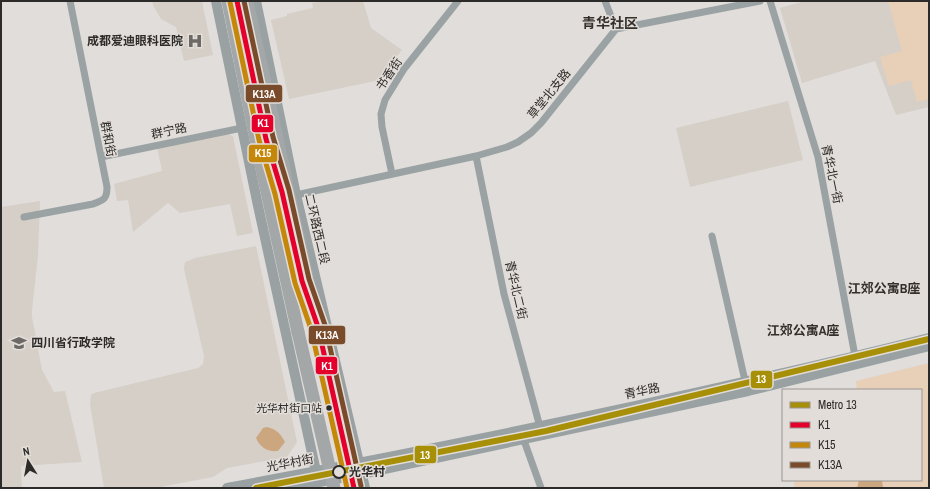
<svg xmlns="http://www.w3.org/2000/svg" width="930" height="489" font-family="'Archivo Narrow','Noto Sans SC',sans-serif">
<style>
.built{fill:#d6cfc7}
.green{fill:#e8d0b8}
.water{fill:#cba67e}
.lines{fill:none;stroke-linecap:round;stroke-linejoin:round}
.street{stroke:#9aa2a4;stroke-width:7}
.secondary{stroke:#99a1a3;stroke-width:10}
.highway{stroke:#a4a7a8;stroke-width:13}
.highway-bridge{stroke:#a4a7a8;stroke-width:13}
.bus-1-casing{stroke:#e2ddd8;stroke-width:8}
.bus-2-casing{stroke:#e2ddd8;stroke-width:8}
.bus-3-casing{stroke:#e2ddd8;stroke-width:8}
.bus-1{stroke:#e4002b;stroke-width:5}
.bus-2{stroke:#c4870a;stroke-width:5}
.bus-3{stroke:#7a4b2a;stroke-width:5}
.metro-1-casing{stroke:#e2ddd8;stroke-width:9}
.metro-1{stroke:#a79008;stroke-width:6}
.bus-dot{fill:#2d2b29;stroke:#e2ddd8;stroke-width:1.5}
.stop-dot{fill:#e2ddd8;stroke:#2d2b29;stroke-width:2}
.labels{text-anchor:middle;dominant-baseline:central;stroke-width:3;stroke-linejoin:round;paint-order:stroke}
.bus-label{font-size:11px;fill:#2d2b29;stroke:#e2ddd8;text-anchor:end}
.poi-label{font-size:12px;font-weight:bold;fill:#2d2b29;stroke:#e2ddd8;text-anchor:end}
.street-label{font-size:12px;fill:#2d2b29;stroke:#e2ddd8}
.stop-label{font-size:12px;font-weight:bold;fill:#2d2b29;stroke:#e2ddd8;text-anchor:start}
.neighbourhood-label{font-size:13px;font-weight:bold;fill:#332f2b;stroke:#e2ddd8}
.quarter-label{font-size:14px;font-weight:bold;fill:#332f2b;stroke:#e2ddd8}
.line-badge{stroke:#e2ddd8;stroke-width:1.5}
.badge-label{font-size:11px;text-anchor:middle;font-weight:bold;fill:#fff}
</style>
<rect width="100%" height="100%" fill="#e0ddda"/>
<path class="built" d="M152 1H202L213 55 184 61 176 27 161 19 153 5Z
M323 1H363L371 28 402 50 384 71 380 80 289 99 271 20 287 16V14L313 8 312 3Z
M805 1H929V107L896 115 875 61 802 83 780 8Z
M788 101 803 160 690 187 676 128Z
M228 134 233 136 253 233 237 236 230 204 180 213 168 203 133 232 128 200 117 201 114 184 162 171 157 147Z
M40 201 38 255 32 310V317L42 370 54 392 65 391 82 462 21 466 22 488H1V207Z
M256 246 297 442 287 457 227 468 213 477 155 488H104L90 404 91 395 94 393 198 368 203 364 204 356 184 269 185 262 195 258Z"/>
<path class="green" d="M888 1H929V99L917 102 911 80 889 86 880 57 902 51Z
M929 363V488H794V480H921V390H857L856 381Z"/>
<path class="water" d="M267 427C276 429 281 434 285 442L278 451C267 452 260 447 256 438L263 428Z
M859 480H882L883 488H857Z"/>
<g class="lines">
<path class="street" d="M605 1 616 29
M770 1 818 157 855 356
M476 156 504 294 540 427
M101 157 242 128
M392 174 382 127 381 114 385 100 404 69 458 1
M296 195 476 156 507 147 518 142 531 133 541 123 616 29 760 1
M24 217 93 204C104 200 107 199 107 187L70 1
M712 236 746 385
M522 435 541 488"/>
<path class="secondary" d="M216 1 257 201 317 476
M256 1 296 195 365 488
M227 488C462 444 697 396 929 338
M289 488 361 474 748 391 929 346"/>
<path class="highway" d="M228 1 263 174 298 332
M247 1 318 327"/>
<path class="highway-bridge" d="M318 327 354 488
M298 332 334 488"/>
<g class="bus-1-casing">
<path id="bus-1" d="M237 1 266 139 282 192 302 281 318 327 354 488"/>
</g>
<g class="bus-2-casing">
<path id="bus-2" d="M230 2 259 140 275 194 295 283 311 329 347 488"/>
</g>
<g class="bus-3-casing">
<path id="bus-3" d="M244 1 273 137 289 190 309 279 325 325 361 486"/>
</g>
<use href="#bus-1" class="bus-1"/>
<use href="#bus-2" class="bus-2"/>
<use href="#bus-3" class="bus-3"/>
<g class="metro-1-casing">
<path id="metro-1" d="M256 488 546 431 929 339"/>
</g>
<use href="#metro-1" class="metro-1"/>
</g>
<defs>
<g id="hospital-bare" transform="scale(1.2)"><path d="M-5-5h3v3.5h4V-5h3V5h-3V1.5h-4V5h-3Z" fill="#6c6967" stroke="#e2ddd8" stroke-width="2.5" paint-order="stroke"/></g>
<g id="university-bare" transform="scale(1.2)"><path d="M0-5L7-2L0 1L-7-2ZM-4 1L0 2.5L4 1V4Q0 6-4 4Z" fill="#6c6967" stroke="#e2ddd8" stroke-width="2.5" paint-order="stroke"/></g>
</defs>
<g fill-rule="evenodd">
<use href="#hospital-bare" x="195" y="41"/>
<use href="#university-bare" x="19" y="343"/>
</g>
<circle class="bus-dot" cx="329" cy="408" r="3.5"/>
<circle class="stop-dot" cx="339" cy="472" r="6"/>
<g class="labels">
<g class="bus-label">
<text x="322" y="408">光华村街口站</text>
</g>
<g class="poi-label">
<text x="183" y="41">成都爱迪眼科医院</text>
<text x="31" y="343" text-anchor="start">四川省行政学院</text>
</g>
<g class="street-label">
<text transform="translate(389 74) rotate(-56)">书香街</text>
<text transform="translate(549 94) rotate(-51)">草堂北支路</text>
<text transform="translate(169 131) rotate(-12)">群宁路</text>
<text transform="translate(108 139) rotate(79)">群和街</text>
<text transform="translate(832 174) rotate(78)">青华北一街</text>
<text transform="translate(317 229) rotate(77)">二环路西二段</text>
<text transform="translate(516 290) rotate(77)">青华北二街</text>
<text transform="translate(642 391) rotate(-12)">青华路</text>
<text transform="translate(290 463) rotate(-11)">光华村街</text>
</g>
<g class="stop-label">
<text x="349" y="472">光华村</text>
</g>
<g class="neighbourhood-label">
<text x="884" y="288">江郊公寓B座</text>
<text x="803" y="330">江郊公寓A座</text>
</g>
<g class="quarter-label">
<text x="610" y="23">青华社区</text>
</g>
</g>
<g class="line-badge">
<rect x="245" y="84" width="38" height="19" rx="4" fill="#7a4b2a"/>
<rect x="251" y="114" width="23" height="19" rx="4" fill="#e4002b"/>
<rect x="248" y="144" width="30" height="19" rx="4" fill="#c4870a"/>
<rect x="308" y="325" width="38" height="20" rx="4" fill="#7a4b2a"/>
<rect x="315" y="356" width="23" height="19" rx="4" fill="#e4002b"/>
<rect x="750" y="370" width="23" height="19" rx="4" fill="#a79008"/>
<rect x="414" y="445" width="23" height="19" rx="4" fill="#a79008"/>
</g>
<g class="badge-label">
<text x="264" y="98">K13A</text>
<text x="263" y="127">K1</text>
<text x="263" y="157">K15</text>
<text x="327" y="339">K13A</text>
<text x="327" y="370">K1</text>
<text x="761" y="383">13</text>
<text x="425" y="459">13</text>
</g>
<rect width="930" height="489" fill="none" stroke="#2d2b29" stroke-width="4"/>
<rect x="782" y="389" width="140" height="92" fill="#e2ddd8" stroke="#9a9692"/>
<rect x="790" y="402" width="20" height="6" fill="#a79008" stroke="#9a9692"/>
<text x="818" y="409" font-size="12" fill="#2d2b29">Metro 13</text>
<rect x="790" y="422" width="20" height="6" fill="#e4002b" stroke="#9a9692"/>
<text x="818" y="429" font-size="12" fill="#2d2b29">K1</text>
<rect x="790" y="442" width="20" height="6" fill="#c4870a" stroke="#9a9692"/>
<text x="818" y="449" font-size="12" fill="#2d2b29">K15</text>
<rect x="790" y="462" width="20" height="6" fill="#7a4b2a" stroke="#9a9692"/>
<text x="818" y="469" font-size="12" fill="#2d2b29">K13A</text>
<g transform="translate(28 461) rotate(349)" stroke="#e2ddd8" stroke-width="3" paint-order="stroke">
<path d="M0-3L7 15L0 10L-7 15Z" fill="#2d2b29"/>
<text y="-6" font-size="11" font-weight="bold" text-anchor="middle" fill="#2d2b29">N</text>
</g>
</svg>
